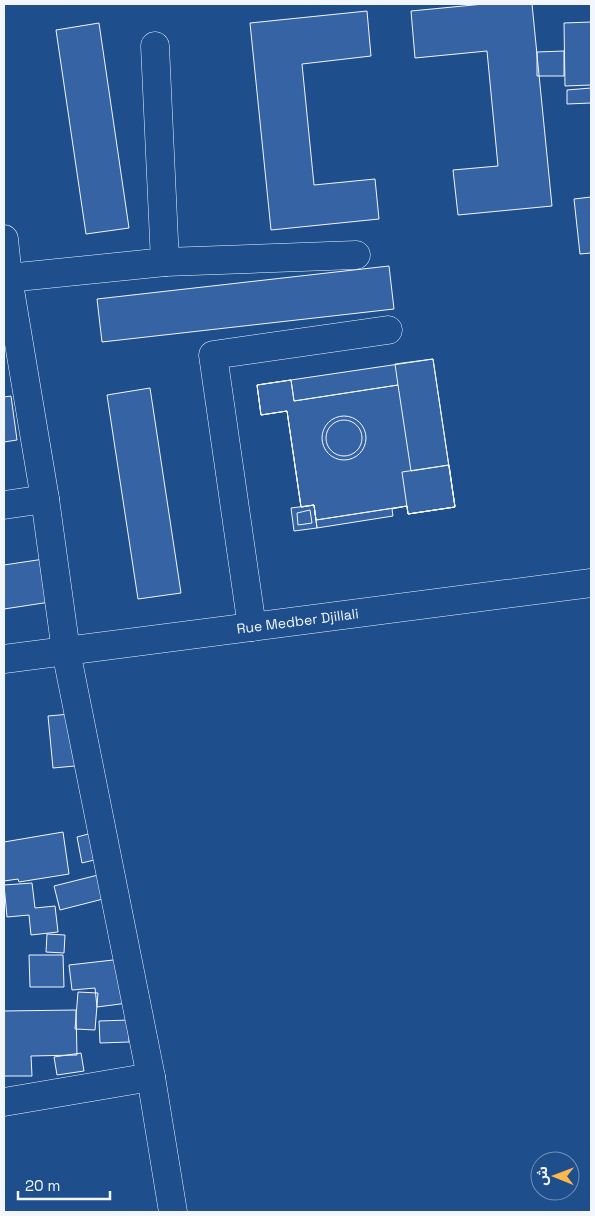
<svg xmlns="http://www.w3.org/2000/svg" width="595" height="1216" font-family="'Space Grotesk','Noto Sans Arabic',sans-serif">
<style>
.building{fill:#3563a3;stroke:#f2f6ff}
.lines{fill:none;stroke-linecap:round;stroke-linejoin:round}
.minor-casing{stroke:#f2f6ff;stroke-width:29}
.minor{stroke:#1f4e8c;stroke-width:28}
.labels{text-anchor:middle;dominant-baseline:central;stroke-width:4;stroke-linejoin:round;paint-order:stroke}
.street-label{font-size:14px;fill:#f2f6ff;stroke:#1f4e8c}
</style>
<rect width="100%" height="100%" fill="#1f4e8c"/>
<path class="building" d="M484 4H532L552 206 458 215 453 170 498 166 487 51 415 58 411 11Z
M367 11 371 56 302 64 314 185 375 179 379 219 271 230 250 23Z
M591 22V85L565 86 564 23Z
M99 23 129 228 86 234 56 30Z
M564 51V76H537V52Z
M591 88V103L567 104V90Z
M591 197V253L580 254 574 199Z
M389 266 394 309 102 342 97 299Z
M433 359 455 507 408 514 407 506 316 520 314 505 301 507 287 411 261 415 257 385 291 380 294 401 398 385 395 364Z
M433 359 455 507 408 514 407 506 392 509 393 516 317 528 314 505 301 507 287 411 261 415 257 385Z
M291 380 294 401 398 385 411 471 449 465 455 507 408 514 407 506 316 520 314 505 301 507 287 411 261 415 257 385Z
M150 388 181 593 138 599 107 395Z
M11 396 17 440 4 442V397Z
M322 438a22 22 0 1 1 44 0a22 22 0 1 1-44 0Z
M326 438a18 18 0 1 1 36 0a18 18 0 1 1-36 0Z
M449 465 455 507 408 514 402 472Z
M314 505 317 528 294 531 291 508Z
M310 510 312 523 298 525 297 513Z
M44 559 50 602 4 609V565Z
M70 714 75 766 53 768 48 716Z
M63 832 69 874 19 882 18 879 4 881V842Z
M96 832 102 858 82 863 77 837Z
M102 874 107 898 60 910 54 886Z
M32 883 35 908 55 906 58 932 31 935 29 915 7 917 4 885Z
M47 934 65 935 64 953 46 952Z
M29 955H63L64 987H30Z
M122 959 128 1003 97 1007 95 988 72 990 69 965Z
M78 992 98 993 95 1030 75 1029Z
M76 1010 77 1055 31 1056 32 1076H4V1011Z
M129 1020V1042L100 1043 99 1021Z
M81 1053 84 1071 57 1075 54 1057Z"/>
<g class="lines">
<g class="minor-casing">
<g id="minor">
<path d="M4 239 8 278 45 499 66 651 151 1077 173 1212"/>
<path d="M165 262 356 255"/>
<path d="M8 278 165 262 155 46"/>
<path d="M4 505 45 499"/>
<path d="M252 627 213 355 388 330"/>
<path id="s1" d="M4 659 591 583"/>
<path d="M4 1102 151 1077"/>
</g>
</g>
<use href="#minor" class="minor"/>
</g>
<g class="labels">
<g class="street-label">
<text stroke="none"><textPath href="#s1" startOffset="296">Rue Medber Djillali</textPath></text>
</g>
</g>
<rect width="595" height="1216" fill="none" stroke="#f2f6ff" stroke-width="10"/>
<g transform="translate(555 1176) rotate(271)"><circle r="24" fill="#1f4e8c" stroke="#7391ba"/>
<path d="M0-4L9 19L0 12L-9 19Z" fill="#ffb74d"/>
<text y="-8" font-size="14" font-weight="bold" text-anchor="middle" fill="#f2f6ff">ش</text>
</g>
<path d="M18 1191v8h92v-8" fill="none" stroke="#f2f6ff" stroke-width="2.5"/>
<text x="25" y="1191" font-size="15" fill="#f2f6ff" stroke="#1f4e8c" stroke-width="4" paint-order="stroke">20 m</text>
</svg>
